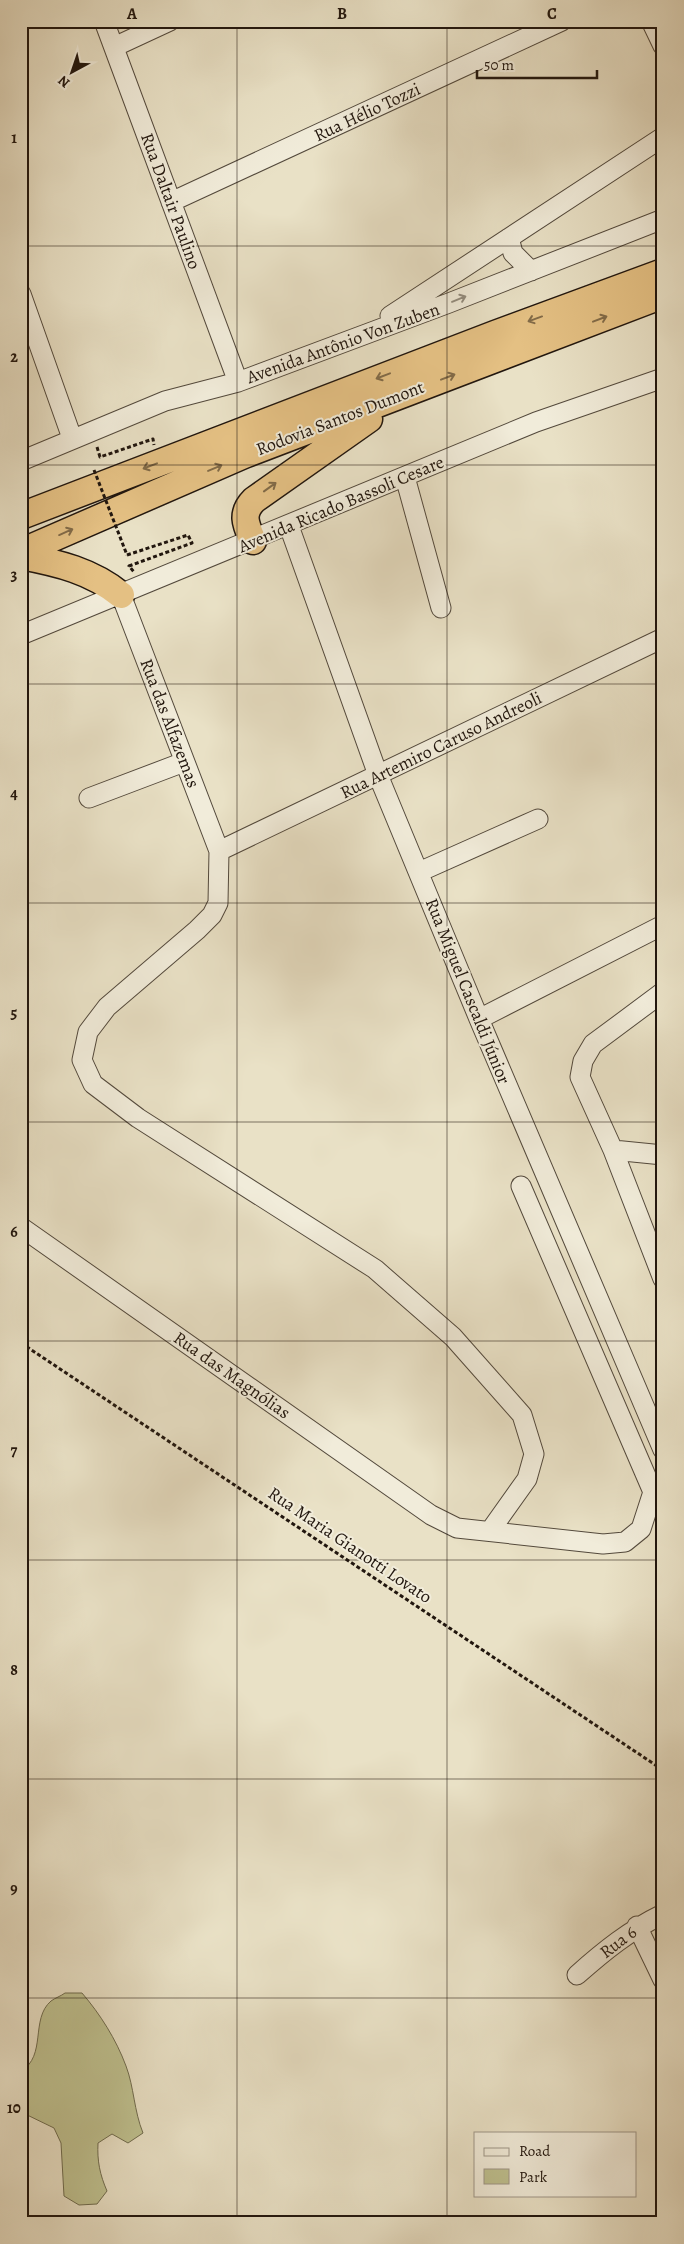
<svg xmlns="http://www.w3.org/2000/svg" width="684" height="2244" font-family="Alegreya,serif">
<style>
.green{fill:#bfc190;stroke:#706c4f}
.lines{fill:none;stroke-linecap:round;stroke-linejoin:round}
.minor-casing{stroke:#53493c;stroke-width:21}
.highway-casing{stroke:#21160e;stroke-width:29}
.path{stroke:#21160e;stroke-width:3;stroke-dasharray:4 2.5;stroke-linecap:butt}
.minor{stroke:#f1ecda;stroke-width:19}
.highway{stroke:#e4c083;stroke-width:26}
.path-bridge{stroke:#21160e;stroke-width:3;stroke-dasharray:4 2.5;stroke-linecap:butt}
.oneway{stroke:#938c7e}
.oneway2{stroke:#826b48}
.grid{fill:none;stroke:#21160e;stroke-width:1;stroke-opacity:0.55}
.labels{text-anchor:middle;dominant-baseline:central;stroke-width:4;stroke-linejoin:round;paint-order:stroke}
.street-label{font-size:18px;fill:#21160e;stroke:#f1ecda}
.neatline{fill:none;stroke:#21160e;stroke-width:2}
.grid-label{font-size:16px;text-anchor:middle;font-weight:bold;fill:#21160e}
</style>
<rect width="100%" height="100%" fill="#e9e1c6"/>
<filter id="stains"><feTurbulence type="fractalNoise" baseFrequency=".004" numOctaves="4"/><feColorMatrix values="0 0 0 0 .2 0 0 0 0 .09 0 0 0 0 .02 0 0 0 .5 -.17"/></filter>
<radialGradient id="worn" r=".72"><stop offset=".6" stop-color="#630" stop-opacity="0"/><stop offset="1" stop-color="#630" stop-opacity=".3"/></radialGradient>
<path class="green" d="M65 1993H82C100 2014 116 2039 126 2066 134 2087 134 2111 143 2133L128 2143 112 2134 98 2143C97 2161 100 2175 107 2191L97 2204 79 2205 64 2196 61 2143 54 2128 21 2112V2071C47 2056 30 2019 51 2001 55 1998 61 1996 65 1993Z"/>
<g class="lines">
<g class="minor-casing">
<path id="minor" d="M104 21 238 382
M651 21 663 46
M114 47 170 21
M171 202 562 21
M509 238 513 253 531 271
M21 294 72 438
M390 316 663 137
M21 461 165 401 238 382 449 303 663 219
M405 477 441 608
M289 526 378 775 479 1019 663 1450
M121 595 219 851 218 903 212 915 197 930 107 1007 88 1032 82 1060 93 1084 138 1118 375 1269 453 1337 522 1415 534 1454 527 1479 490 1531
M21 635 536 422 663 378
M89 798 184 762
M219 851 663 638
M419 872 538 819
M663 992 593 1044 583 1061 580 1077 613 1150 663 1155
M479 1019 663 925
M613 1150 663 1279
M21 1227 431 1515 457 1528 603 1544 625 1542 641 1529 653 1492 521 1186
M637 1926 663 1980
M577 1975C604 1951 630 1930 663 1914"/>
</g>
<g class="highway-casing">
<path id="highway" d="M21 516 495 334 663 272
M253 541C246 525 240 514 254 500L369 419
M21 552 244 455 663 295
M21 556C58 563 92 571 121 595"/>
</g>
<path class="path" d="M97 447 100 457 153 439 154 445
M127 555 188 535 192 543 129 566 134 572
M21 1343 663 1770"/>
<use href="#minor" class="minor"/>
<use href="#highway" class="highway"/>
<path class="path-bridge" d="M94 470 127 555"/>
</g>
<defs><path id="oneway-shaft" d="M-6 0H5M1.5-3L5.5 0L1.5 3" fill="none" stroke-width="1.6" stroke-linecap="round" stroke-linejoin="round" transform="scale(1.25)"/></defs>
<use class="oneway" href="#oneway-shaft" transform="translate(459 299) rotate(-22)"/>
<g class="oneway2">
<use href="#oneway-shaft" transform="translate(535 319) rotate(160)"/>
<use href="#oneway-shaft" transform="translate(600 319) rotate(-21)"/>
<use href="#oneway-shaft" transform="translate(383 376) rotate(159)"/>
<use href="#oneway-shaft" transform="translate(448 377) rotate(-21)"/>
<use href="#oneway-shaft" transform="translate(150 466) rotate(159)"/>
<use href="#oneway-shaft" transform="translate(215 468) rotate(-23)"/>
<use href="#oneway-shaft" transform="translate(270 487) rotate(-36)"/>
<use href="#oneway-shaft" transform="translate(66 532) rotate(-24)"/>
</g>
<path class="grid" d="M237 21V2223M447 21V2223M21 246H663M21 465H663M21 684H663M21 903H663M21 1122H663M21 1341H663M21 1560H663M21 1779H663M21 1998H663"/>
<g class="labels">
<g class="street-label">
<text transform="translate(367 112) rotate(-25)">Rua Hélio Tozzi</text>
<text transform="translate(171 201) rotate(70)">Rua Daltair Paulino</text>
<text transform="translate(343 343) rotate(-20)">Avenida Antônio Von Zuben</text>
<text transform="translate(340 418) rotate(-21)">Rodovia Santos Dumont</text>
<text transform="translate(341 504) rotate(-23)">Avenida Ricado Bassoli Cesare</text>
<text transform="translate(170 723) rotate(69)">Rua das Alfazemas</text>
<text transform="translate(441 745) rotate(-26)">Rua Artemiro Caruso Andreoli</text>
<text transform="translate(468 991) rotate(68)">Rua Miguel Cascaldi Júnior</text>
<text transform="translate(232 1375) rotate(35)">Rua das Magnólias</text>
<text transform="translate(350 1545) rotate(34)">Rua Maria Gianotti Lovato</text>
<text transform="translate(618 1942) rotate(-37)">Rua 6</text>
</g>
</g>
<rect width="684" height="2244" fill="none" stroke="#e9e1c6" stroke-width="55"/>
<rect x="474" y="2132" width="162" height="65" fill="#f1ecda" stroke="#9e9688"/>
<rect x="484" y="2148" width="25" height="8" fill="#f1ecda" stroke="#9e9688"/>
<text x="519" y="2156" font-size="15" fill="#21160e">Road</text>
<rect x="484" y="2169" width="25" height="15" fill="#bfc190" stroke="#9e9688"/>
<text x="519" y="2182" font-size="15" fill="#21160e">Park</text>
<g transform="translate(72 72) rotate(220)" stroke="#f1ecda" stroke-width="4" paint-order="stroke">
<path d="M0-4L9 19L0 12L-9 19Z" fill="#21160e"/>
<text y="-8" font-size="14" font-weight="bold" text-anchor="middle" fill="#21160e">N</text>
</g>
<path d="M477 70v8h120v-8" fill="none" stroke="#21160e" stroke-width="2.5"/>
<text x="484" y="70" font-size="15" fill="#21160e" stroke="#f1ecda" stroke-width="4" paint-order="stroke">50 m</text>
<rect x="28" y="28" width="628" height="2188" class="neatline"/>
<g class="grid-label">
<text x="132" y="19">A</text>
<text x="342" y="19">B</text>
<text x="552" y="19">C</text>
<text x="14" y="143">1</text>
<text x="14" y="362">2</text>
<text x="14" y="580">3</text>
<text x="14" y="799">4</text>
<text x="14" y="1018">5</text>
<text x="14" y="1237">6</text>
<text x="14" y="1456">7</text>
<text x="14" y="1675">8</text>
<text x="14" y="1894">9</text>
<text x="14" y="2113">10</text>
</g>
<rect width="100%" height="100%" filter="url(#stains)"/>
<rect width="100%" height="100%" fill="url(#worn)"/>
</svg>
